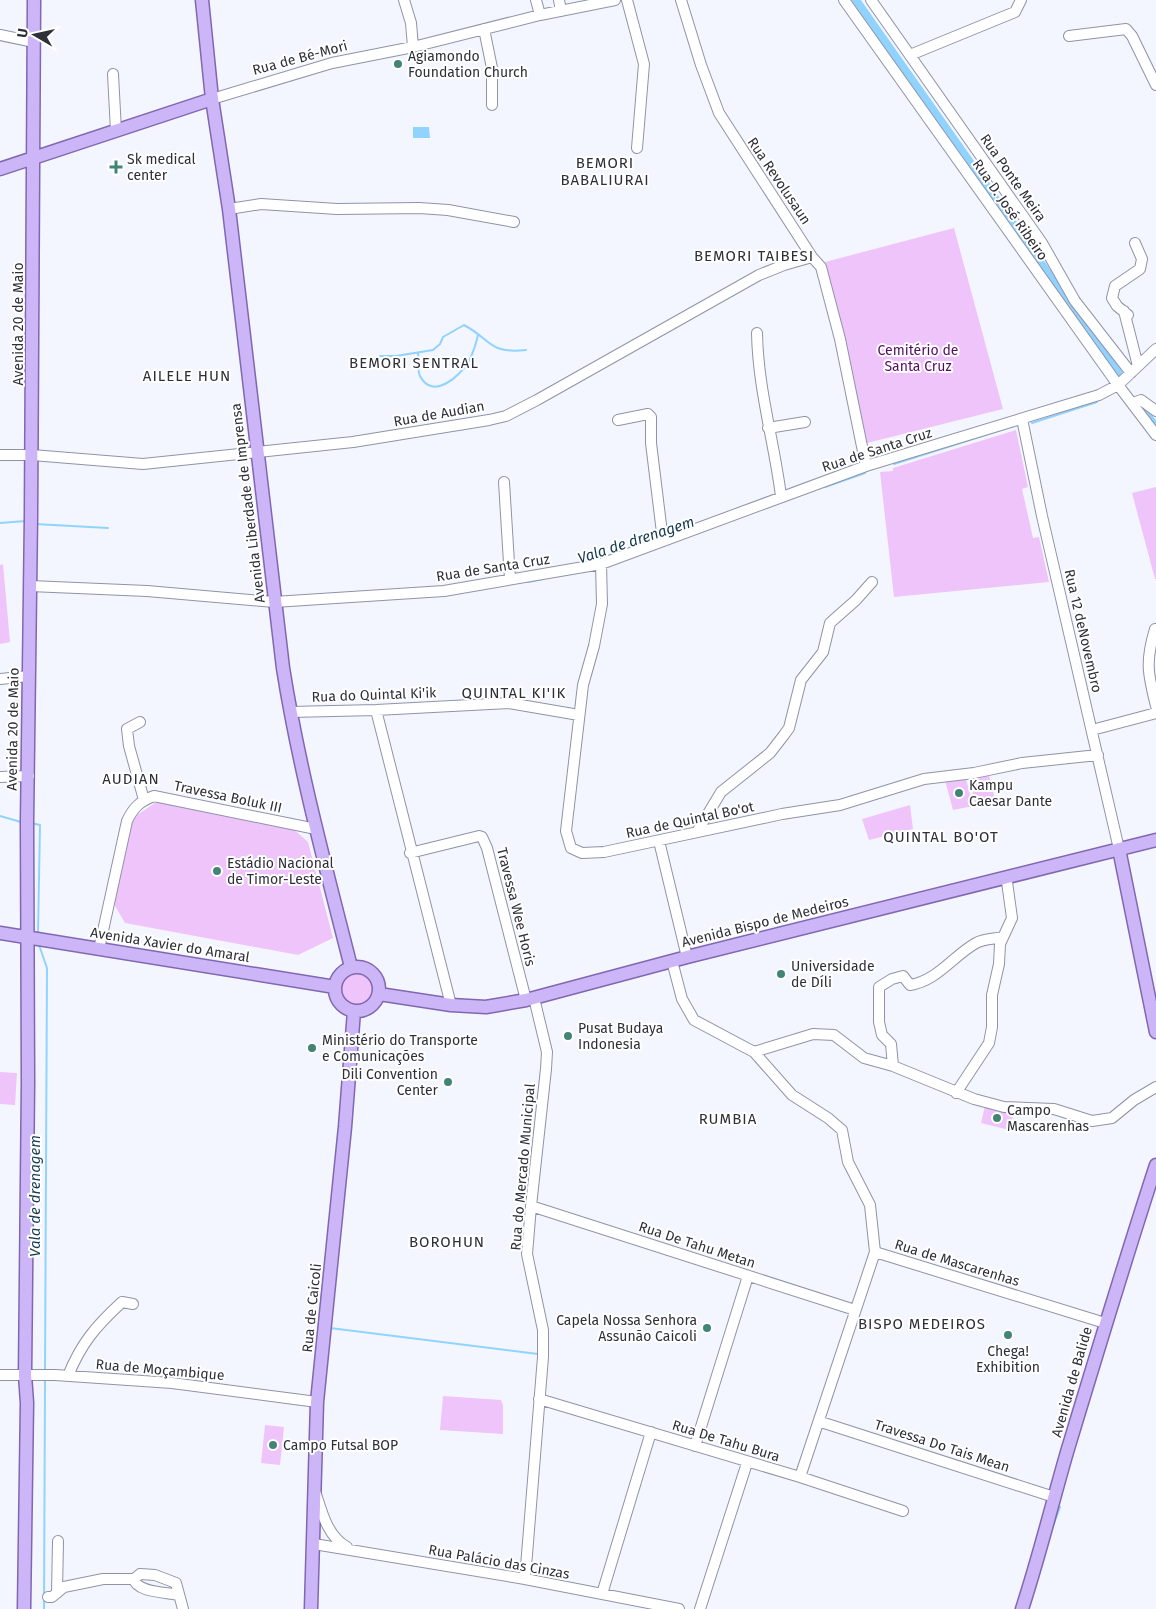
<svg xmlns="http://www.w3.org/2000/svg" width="1156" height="1609" font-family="'Fira Sans',sans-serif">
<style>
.green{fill:#efc4fa}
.water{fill:#90d3fe}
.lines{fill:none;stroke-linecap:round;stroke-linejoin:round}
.stream{stroke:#90d3fe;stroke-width:2}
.canal{stroke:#90d3fe;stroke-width:8}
.minor-casing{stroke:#8f93a8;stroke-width:12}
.major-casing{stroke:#8067b1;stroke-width:15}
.minor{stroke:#fff;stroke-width:10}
.major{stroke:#cdb6f7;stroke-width:12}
.poi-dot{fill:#428475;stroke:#fff;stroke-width:2}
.labels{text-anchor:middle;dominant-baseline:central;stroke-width:4;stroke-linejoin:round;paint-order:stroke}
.poi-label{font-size:14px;fill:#2e2f38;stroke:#fff;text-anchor:start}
.street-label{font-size:14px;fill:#2e2f38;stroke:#fff}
.park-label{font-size:14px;fill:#530e62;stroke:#fff}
.neighbourhood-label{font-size:15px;letter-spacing:1px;fill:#2e2f38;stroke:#fff}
.water-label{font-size:15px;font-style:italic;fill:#163b51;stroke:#fff}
</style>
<rect width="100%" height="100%" fill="#f4f6ff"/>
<path class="green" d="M954 228 1003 409 867 443 825 262Z
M1016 430 1028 487 1022 489 1033 538 1039 537 1049 582 894 597 880 472 893 471V468Z
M1156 487V579H1155L1132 493Z
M3 564 10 642 0 644V565Z
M988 771 996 803 976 807 969 776Z
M965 775 973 806 953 810 945 780Z
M159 800 291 827 308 842 333 938 298 955 125 923 111 899 130 820Z
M910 805 913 829 869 840 862 819Z
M340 988a18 18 0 1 1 36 0a18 18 0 1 1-36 0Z
M0 1072 17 1073 15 1105 0 1104Z
M985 1106 1014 1112 1009 1130 981 1123Z
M443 1396 501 1400 503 1405V1434L440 1430Z
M265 1425 284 1427 280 1465 261 1463Z"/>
<path class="water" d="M413 127H429L430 138H413Z"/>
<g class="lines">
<path class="stream" d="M418 353C419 360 417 370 420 376 433 401 460 376 469 361 473 353 476 344 478 335
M380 356H396L433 350 440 344 443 337 464 325C492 340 488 354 526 350
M1032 423 1097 402
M894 464 1014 426
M825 487 865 473
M0 523 26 521
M35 524 108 528
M528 582 543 579
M0 816 21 822
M31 823 40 825 38 933
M39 945 47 968 45 1372
M330 1328 538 1354
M1053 1526 1060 1507
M44 1609 45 1379"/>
<path class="canal" d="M856 0 1121 377
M1145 412 1156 427"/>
<g class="minor-casing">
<path id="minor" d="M404 0 411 23 413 47
M536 0 540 15
M559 0 561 11
M627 0 644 64 637 148
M681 0 701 65 719 113 812 257 821 267 840 339 866 466
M844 0 1118 385 1156 435
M871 0 1042 243 1075 301 1131 373
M484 29 492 68V105
M0 35 34 42
M1069 36 1126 29 1132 36 1156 85
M910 55 1015 12 1021 0
M113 74 116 131
M212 99 332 63 413 47 540 15 615 0
M229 209 261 204 337 209 419 208 448 210 514 222
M1124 311 1138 366
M1128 315 1117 306 1112 298 1115 286 1140 269 1142 259 1135 243
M757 333C758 389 774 441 781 496
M1133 403 1141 400 1156 411
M1022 419 1042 516 1119 849
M618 420 648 414 651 417V443L663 541
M768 428 805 422
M0 455H32L143 464 353 442 489 420 506 416 537 400 759 275 784 265 812 257
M504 482 510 579
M601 564 602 604 594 646 583 685 566 831 571 848 582 853 604 852 782 814 840 805 924 779 974 773 1022 763 1098 755
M30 586 147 591 274 602 444 591 601 564 866 466 1099 395 1118 385 1156 349
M1155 629C1145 662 1148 674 1156 706
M0 679 29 676
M376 710 451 1005
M290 712 376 710 509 703 579 715
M140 722 127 729 129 746 144 800
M1092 730 1156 713
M0 777 29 776
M697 832 721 792 770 753 784 735 789 728 801 680 823 652 830 623 856 600 872 582
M659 841 687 957
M410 853 479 836 482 837 487 848 526 1000
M99 949 127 821C133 808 140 801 154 796L316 829
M672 961 682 999 694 1020 754 1052 792 1095 828 1118 842 1130 848 1162 870 1205 875 1252 1105 1323
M754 1052 813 1034 834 1035 864 1058 893 1066 974 1099 1004 1107 1054 1109 1092 1121 1112 1118 1134 1100 1156 1087
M893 1066 891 1044 882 1035 879 1022V987L892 979 903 976 910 985C937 981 953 956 976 943 983 939 994 939 1003 937
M956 1093 989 1043 992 1027V995L999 964 1000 944 1012 918 1007 882
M531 1206 855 1310
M0 1375H55L172 1383 317 1402
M68 1376C81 1343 97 1325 122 1302L133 1304
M539 1399 800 1477 903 1511
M821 1422 1054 1497
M695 1446 748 1276
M800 1477 875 1252
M316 1494C322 1513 328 1537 347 1547
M314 1544 525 1579 679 1609
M525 1579 543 1357V1330L527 1254 531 1206 546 1069 547 1052 534 998
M57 1593 58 1541
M602 1594 651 1432
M179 1595C167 1592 137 1593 134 1579L140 1574 155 1575 176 1583 183 1609
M48 1597H52L64 1587 103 1579H134
M700 1609 747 1463"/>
</g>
<g class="major-casing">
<path id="major" d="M202 0 212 99 229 209 283 668C299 769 326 868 351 967
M0 169 212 99
M1119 849 1156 1032
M0 933 335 987
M335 989a22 22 0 1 1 44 0a22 22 0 1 1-44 0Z
M379 994 451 1005 486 1007 526 1000 687 957 1156 840
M24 1609 27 1403 25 1375 28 1083 27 822 31 516 34 0
M311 1609 317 1402 345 1127 354 1011
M1022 1609C1039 1557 1052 1504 1067 1452 1096 1356 1125 1260 1156 1165"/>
</g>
<use href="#minor" class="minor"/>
<use href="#major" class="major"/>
</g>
<g class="poi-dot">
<circle cx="398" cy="64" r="5"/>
<path d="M113.5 159.5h5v5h5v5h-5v5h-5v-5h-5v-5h5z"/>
<circle cx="959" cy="793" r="5"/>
<circle cx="217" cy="871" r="5"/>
<circle cx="781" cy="974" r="5"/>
<circle cx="568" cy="1036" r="5"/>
<circle cx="312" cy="1048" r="5"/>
<circle cx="448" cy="1082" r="5"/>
<circle cx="997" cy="1118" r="5"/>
<circle cx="707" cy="1328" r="5"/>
<circle cx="1008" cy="1335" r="5"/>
<circle cx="273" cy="1445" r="5"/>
</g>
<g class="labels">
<g class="poi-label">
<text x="408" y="56">Agiamondo<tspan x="408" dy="16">Foundation Church</tspan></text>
<text x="127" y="159">Sk medical<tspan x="127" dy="16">center</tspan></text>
<text x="969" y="785">Kampu<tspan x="969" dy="16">Caesar Dante</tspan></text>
<text x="227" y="863">Estádio Nacional<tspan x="227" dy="16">de Timor-Leste</tspan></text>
<text x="791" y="966">Universidade<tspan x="791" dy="16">de Díli</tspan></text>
<text x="578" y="1028">Pusat Budaya<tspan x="578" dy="16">Indonesia</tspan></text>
<text x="322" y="1040">Ministério do Transporte<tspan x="322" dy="16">e Comunicações</tspan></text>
<text x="438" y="1074" text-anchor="end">Dili Convention<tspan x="438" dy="16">Center</tspan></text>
<text x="1007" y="1110">Campo<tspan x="1007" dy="16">Mascarenhas</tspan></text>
<text x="697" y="1320" text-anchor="end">Capela Nossa Senhora<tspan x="697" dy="16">Assunão Caicoli</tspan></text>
<text x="1008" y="1351" text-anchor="middle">Chega!<tspan x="1008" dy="16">Exhibition</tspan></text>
<text x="283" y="1445">Campo Futsal BOP</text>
</g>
<g class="street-label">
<text transform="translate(300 58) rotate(-15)">Rua de Bé-Mori</text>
<text transform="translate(1013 178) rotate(55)">Rua Ponte Meira</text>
<text transform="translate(779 181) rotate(56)">Rua Revolusaun</text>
<text transform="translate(1010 210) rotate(55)">Rua D. José Ribeiro</text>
<text transform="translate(18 324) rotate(-90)">Avenida 20 de Maio</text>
<text transform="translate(439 414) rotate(-10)">Rua de Audian</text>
<text transform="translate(877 450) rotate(-18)">Rua de Santa Cruz</text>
<text transform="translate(248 503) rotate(-97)">Avenida Liberdade de Imprensa</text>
<text transform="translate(493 568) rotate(-9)">Rua de Santa Cruz</text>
<text transform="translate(1083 631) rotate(77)">Rua 12 deNovembro</text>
<text transform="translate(374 695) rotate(-2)">Rua do Quintal Ki'ik</text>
<text transform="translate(13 729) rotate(-89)">Avenida 20 de Maio</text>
<text transform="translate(228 797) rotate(12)">Travessa Boluk III</text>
<text transform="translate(690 820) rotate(-12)">Rua de Quintal Bo'ot</text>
<text transform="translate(516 907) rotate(76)">Travessa Wee Horis</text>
<text transform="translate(765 922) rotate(-14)">Avenida Bispo de Medeiros</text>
<text transform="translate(170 945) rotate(9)">Avenida Xavier do Amaral</text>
<text transform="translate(523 1167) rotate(-85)">Rua do Mercado Municipal</text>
<text transform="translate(697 1245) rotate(18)">Rua De Tahu Metan</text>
<text transform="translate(957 1263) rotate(17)">Rua de Mascarenhas</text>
<text transform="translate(312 1308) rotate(-84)">Rua de Caicoli</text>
<text transform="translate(160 1370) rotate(5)">Rua de Moçambique</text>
<text transform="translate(1072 1382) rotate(-74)">Avenida de Balide</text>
<text transform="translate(726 1441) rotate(17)">Rua De Tahu Bura</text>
<text transform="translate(942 1446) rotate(18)">Travessa Do Tais Mean</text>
<text transform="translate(499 1562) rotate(10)">Rua Palácio das Cinzas</text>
</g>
<g class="park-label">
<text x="918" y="350">Cemitério de<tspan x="918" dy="16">Santa Cruz</tspan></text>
</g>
<g class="neighbourhood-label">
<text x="605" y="163">BEMORI<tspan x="605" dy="17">BABALIURAI</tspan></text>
<text x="754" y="256">BEMORI TAIBESI</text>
<text x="414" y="363">BEMORI SENTRAL</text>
<text x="187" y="376">AILELE HUN</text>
<text x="514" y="693">QUINTAL KI'IK</text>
<text x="131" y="779">AUDIAN</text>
<text x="941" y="837">QUINTAL BO'OT</text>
<text x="728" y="1119">RUMBIA</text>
<text x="447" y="1242">BOROHUN</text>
<text x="922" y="1324">BISPO MEDEIROS</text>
</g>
<g class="water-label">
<text transform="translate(636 540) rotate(-18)">Vala de drenagem</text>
<text transform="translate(35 1196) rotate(-90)">Vala de drenagem</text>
</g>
</g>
<g transform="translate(35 35) rotate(279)" stroke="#ffffff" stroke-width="4" paint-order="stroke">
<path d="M0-4L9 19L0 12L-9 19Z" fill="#2e2f38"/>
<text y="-8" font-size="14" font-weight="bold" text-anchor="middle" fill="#2e2f38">U</text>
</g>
</svg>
